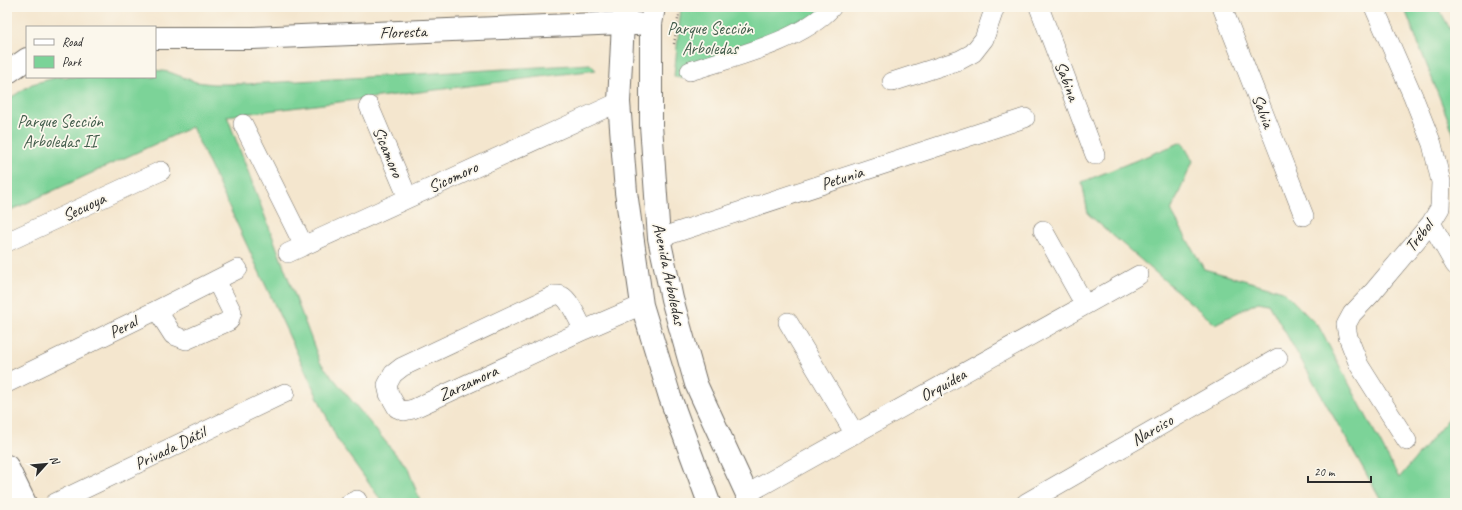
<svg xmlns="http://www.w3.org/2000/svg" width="1462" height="510" font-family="Caveat,sans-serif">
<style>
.green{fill:#7bd398;stroke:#537f62}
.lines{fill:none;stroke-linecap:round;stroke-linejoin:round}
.minor-casing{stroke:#716c64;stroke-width:20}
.tertiary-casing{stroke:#716c64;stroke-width:24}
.path{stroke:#716c64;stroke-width:2.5;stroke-dasharray:1 3;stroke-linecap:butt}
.minor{stroke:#fff;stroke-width:19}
.tertiary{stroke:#fff;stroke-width:22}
.labels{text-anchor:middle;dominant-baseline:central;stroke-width:3.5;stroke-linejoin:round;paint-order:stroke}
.park-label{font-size:17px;fill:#435d4c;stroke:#fbf7ec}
.street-label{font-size:17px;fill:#2b2b2b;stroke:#fbf7ec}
</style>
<rect width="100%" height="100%" fill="#fbf7ec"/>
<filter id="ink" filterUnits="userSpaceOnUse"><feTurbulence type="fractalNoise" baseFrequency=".025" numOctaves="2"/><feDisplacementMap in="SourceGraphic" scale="8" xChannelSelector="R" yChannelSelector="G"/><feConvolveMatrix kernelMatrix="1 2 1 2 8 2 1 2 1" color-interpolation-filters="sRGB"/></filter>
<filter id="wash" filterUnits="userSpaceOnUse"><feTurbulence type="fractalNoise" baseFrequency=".012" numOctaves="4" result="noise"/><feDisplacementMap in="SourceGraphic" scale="16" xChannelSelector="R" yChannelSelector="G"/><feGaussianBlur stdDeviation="0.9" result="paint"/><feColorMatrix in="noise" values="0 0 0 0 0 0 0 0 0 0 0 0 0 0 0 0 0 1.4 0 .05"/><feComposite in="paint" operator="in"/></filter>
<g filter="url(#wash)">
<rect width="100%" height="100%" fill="#f4e6ce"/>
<path class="green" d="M681 7H838L694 78 674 77Z
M1404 7H1438L1455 38V144L1453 132Z
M590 64 596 70 227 116 320 362 408 469 421 503H383L337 439 192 127 7 212V100L32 84 58 77H155V70L169 72 196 82 213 84H247Z
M1182 142 1193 161 1171 211 1204 269 1283 291 1319 327 1399 478 1455 411V503H1383L1269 304 1258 302 1215 324 1088 214 1082 182Z"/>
</g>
<g filter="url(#ink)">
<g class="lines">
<g class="minor-casing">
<path id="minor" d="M1039 7 1095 155
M1222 7 1304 216
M1374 7 1413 96 1432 144 1441 182 1440 208 1431 223 1372 293 1352 314 1346 325 1348 337 1359 365 1407 441
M690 71C733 57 802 41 832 7
M892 82 960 60 973 53 984 39 995 7
M369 106 408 198
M243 124 304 246
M1431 223 1455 265
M1043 230 1085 305
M659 238 1025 118
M7 242 161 171
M288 253 619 102
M157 310 173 335 186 340 229 321 232 312 216 280
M788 322 855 434
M584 330C579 322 570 300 562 296 559 294 556 295 553 296L402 367 393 374 387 385 389 394 397 408 404 411 413 409 584 330 642 305
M7 383 157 310 238 269
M747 494 1139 275
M55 503 285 393
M350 503 357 500
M1026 503 1278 358"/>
</g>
<g class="tertiary-casing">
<path id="tertiary" d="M626 7 623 23 619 102 626 192 642 305 670 397 709 503
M654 7 651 24V125L659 238 672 299 696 384 751 503
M155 38H252L623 23 637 24
M7 73 27 59
M7 466 25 503"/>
</g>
<path class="path" d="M674 44 680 7"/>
<use href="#minor" class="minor"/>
<use href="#tertiary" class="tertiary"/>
</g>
</g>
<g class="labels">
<g class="park-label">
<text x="710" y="28">Parque Sección<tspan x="710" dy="20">Arboledas</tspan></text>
<text x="60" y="121">Parque Sección<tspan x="60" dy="20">Arboledas II</tspan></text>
</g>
<g class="street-label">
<text transform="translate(403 32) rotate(-2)">Floresta</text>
<text transform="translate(1067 81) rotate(69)">Sabina</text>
<text transform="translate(1263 111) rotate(69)">Salvia</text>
<text transform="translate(388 152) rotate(67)">Sicamoro</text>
<text transform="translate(453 177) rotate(-25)">Sicomoro</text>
<text transform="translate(842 178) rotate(-18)">Petunia</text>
<text transform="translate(84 207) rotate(-25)">Secuoya</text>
<text transform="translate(1419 236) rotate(-52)">Trébol</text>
<text transform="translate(669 274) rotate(78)">Avenida Arboledas</text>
<text transform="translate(123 327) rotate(-26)">Peral</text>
<text transform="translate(468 383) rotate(-25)">Zarzamora</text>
<text transform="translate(943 385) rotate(-29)">Orquídea</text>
<text transform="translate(1152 430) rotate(-30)">Narciso</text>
<text transform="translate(170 448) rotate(-26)">Privada Dátil</text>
</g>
</g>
<rect width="1462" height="510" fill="none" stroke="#fbf7ec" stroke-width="24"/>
<rect x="26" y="26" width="130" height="52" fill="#fbf7ec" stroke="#a8a59f"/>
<rect x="34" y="39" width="20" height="6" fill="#ffffff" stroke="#a8a59f"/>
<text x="62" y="46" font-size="12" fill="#2b2b2b">Road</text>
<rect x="34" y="56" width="20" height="12" fill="#7bd398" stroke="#a8a59f"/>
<text x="62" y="66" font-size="12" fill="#2b2b2b">Park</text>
<g transform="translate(46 464) rotate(63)" stroke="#fbf7ec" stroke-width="3" paint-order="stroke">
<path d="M0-3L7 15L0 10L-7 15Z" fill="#2b2b2b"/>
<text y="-6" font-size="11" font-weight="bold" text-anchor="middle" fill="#2b2b2b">N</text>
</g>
<path d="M1308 476v6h63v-6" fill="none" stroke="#2b2b2b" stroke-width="2"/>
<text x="1314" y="476" font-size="12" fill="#2b2b2b" stroke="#fbf7ec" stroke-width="3" paint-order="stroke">20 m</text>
</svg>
